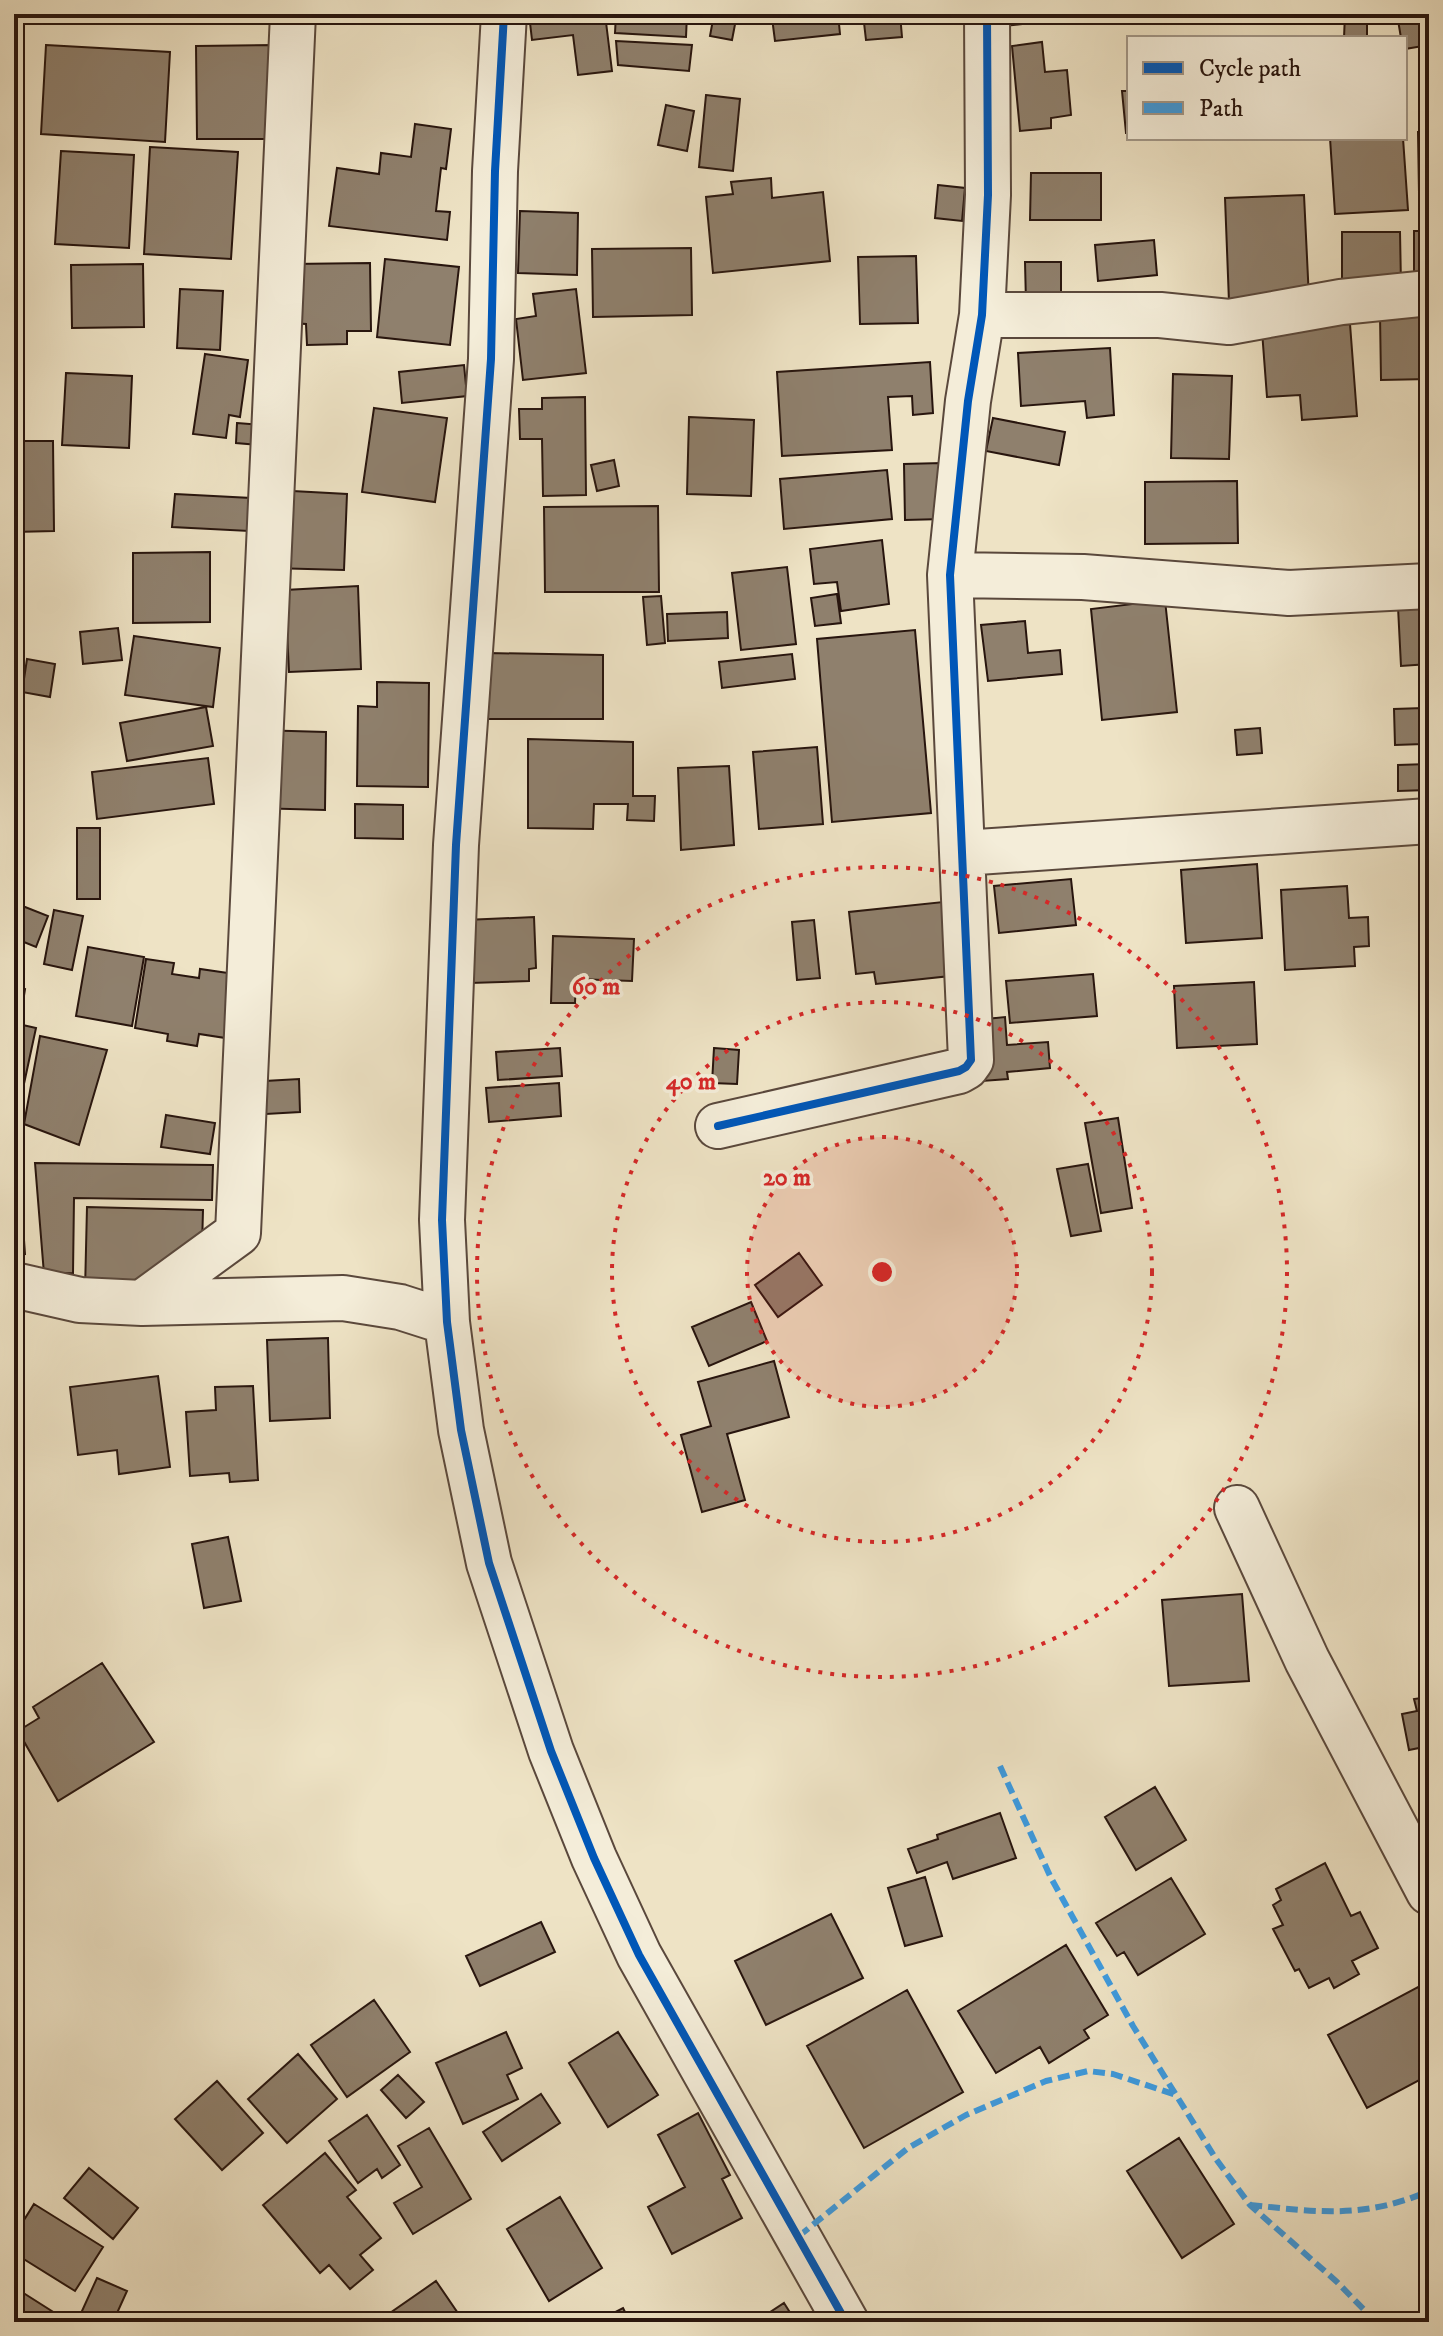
<svg xmlns="http://www.w3.org/2000/svg" width="1443" height="2336" font-family="'IM FELL DW Pica',serif">
<style>
.building{fill:#8f806d;stroke:#28150e;stroke-width:2}
.lines{fill:none;stroke-linecap:round;stroke-linejoin:round}
.minor-casing{stroke:#5a483c;stroke-width:48}
.minor{stroke:#f4edd9;stroke-width:44}
.quiet{stroke:#3d9ade;stroke-width:6;stroke-dasharray:12 6;stroke-linecap:butt}
.cycleway-casing{stroke:#f4edd9;stroke-width:13}
.cycleway{stroke:#0057b8;stroke-width:8}
.ring{fill:none;stroke:#d62828;stroke-width:4;stroke-dasharray:4 8}
.centre{fill:#d62828;stroke:#f4edd9;stroke-width:4}
.ring-label{font-size:24px;text-anchor:middle;font-weight:bold;fill:#d62828;stroke:#f4edd9;stroke-width:7;stroke-linejoin:round;paint-order:stroke}
</style>
<rect width="100%" height="100%" fill="#eee3c5"/>
<filter id="stains"><feTurbulence type="fractalNoise" baseFrequency=".0025" numOctaves="4"/><feColorMatrix values="0 0 0 0 .2 0 0 0 0 .09 0 0 0 0 .02 0 0 0 .5 -.17"/></filter>
<radialGradient id="worn" r=".72"><stop offset=".6" stop-color="#630" stop-opacity="0"/><stop offset="1" stop-color="#630" stop-opacity=".3"/></radialGradient>
<path class="building" d="M529 14H605L612 71 578 75 573 35 532 40Z
M616 14H687L686 37 615 33Z
M714 14H737L732 40 710 36Z
M813 14H838L840 34 775 41 772 18Z
M863 14H900L902 37 866 40Z
M1004 14H1038L1039 22 1005 26Z
M1092 14H1131V20L1093 24Z
M1345 14H1367V38H1344Z
M1397 14H1429V45L1405 49V38H1401Z
M616 41 692 45 689 71 618 65Z
M1042 42 1045 72 1067 70 1071 115 1051 118V128L1020 131 1012 46Z
M46 45 170 52 165 142 41 134Z
M275 45 274 139H197L196 46Z
M1122 91H1129V133H1126Z
M706 95 740 99 733 171 699 167Z
M666 105 694 111 687 151 658 145Z
M415 124 451 129 446 169 441 168 436 211 450 212 447 240 329 226 337 168 379 174 381 153 411 157Z
M1418 132H1429V192L1419 193Z
M1330 138H1403L1408 210 1335 214Z
M150 147 238 152 231 259 144 254Z
M61 151 134 155 129 248 55 244Z
M1031 173H1101V220H1030Z
M771 178 772 198 823 192 830 261 713 273 706 197 733 194 731 182Z
M938 185 965 188 962 221 935 218Z
M1304 195 1309 299 1229 302 1225 198Z
M520 211 578 213 577 275 518 273Z
M1414 231H1429V272H1414Z
M1342 232H1400L1401 285H1342Z
M1154 240 1157 275 1098 281 1095 245Z
M691 248 692 315 593 317 592 249Z
M916 256 918 323 860 324 858 257Z
M385 259 459 267 450 345 377 337Z
M1025 262H1061V303H1026Z
M370 263 371 331H347V344L307 345 306 324 291 323V264Z
M143 264 144 327 72 328 71 265Z
M180 289 223 291 220 350 177 348Z
M576 289 586 373 523 380 516 319 536 316 533 294Z
M1429 314V379L1381 380 1380 315Z
M1350 324 1357 416 1302 420 1300 395 1267 397 1262 331Z
M1110 348 1114 415 1087 418 1085 401 1021 406 1018 353Z
M205 354 248 360 240 417 229 415 226 438 193 434Z
M930 362 933 413 913 415 912 396 888 397 892 450 782 456 777 372Z
M464 365 467 396 402 403 399 372Z
M66 373 132 376 129 448 62 445Z
M1173 374 1232 376 1229 459 1171 458Z
M585 397 586 495 543 496 542 439H520L519 409H542V398Z
M374 408 447 418 435 502 362 492Z
M689 417 754 420 751 496 687 494Z
M993 418 1065 432 1059 465 986 451Z
M237 423 261 425 259 445 236 443Z
M14 441H53L54 531 14 532Z
M614 460 619 486 597 491 591 465Z
M942 463 943 519 905 520 904 464Z
M887 470 892 519 784 529 780 479Z
M1237 481 1238 543 1145 544V482Z
M274 490 347 494 344 570 271 568Z
M175 494 251 498 249 531 172 527Z
M658 506 659 592H545L544 507Z
M882 540 889 604 841 611 837 582 814 584 810 549Z
M210 552V622L133 623V553Z
M787 567 796 644 741 650 732 573Z
M358 586 361 669 289 672 285 590Z
M837 594 841 623 815 626 811 598Z
M661 596 665 643 647 645 643 597Z
M1165 600 1177 712 1102 720 1091 609Z
M1429 606V664L1401 666 1398 607Z
M727 612 728 638 668 641 667 614Z
M1025 621 1028 653 1060 650 1062 674 988 681 981 625Z
M14 625H21L23 659H14Z
M118 628 122 660 83 664 80 632Z
M915 630 931 813 832 822 817 639Z
M134 636 220 648 213 707 125 695Z
M488 653 603 655V719H488Z
M792 654 795 679 722 688 719 662Z
M27 659 55 664 50 697 22 692Z
M377 682 429 683 428 787 357 786 358 706 377 707Z
M206 707 213 746 127 761 120 723Z
M1423 708V744L1395 745 1394 709Z
M1260 728 1262 753 1237 755 1235 730Z
M256 730 326 732 325 810 254 808Z
M528 739 633 742V796H655L654 821 627 820 628 804H594L593 829 528 828Z
M817 747 823 824 759 829 753 752Z
M208 758 214 804 97 819 92 772Z
M1428 764V790L1398 791V765Z
M729 766 734 845 681 850 678 768Z
M355 804 403 805V839L355 838Z
M77 828H100V899H77Z
M1257 864 1262 938 1186 943 1181 870Z
M1071 879 1076 925 999 933 994 886Z
M1347 886 1349 918 1368 917 1369 946 1354 947 1355 966 1285 970 1281 890Z
M943 902 950 976 876 984 874 972 856 974 849 912Z
M20 905 48 916 36 947 14 938V922Z
M54 910 83 916 72 970 44 964Z
M534 917 536 968 529 969V981L470 983 465 920Z
M814 920 820 978 797 980 792 922Z
M553 936 634 939 632 981 576 979 575 1003H551Z
M88 947 144 957 132 1026 76 1016Z
M146 959 174 963 172 974 199 978 200 969 242 975 232 1039 199 1034 197 1046 167 1041 168 1034 135 1028Z
M1093 974 1097 1016 1010 1023 1006 981Z
M1254 982 1257 1044 1177 1048 1174 986Z
M14 987 25 989 21 1015 14 1014Z
M1005 1017 1007 1045 1048 1042 1050 1068 1007 1072 1008 1079 982 1081 977 1020Z
M14 1023 36 1028 16 1121H14Z
M40 1036 107 1050 79 1145 24 1124Z
M560 1048 562 1076 498 1080 496 1052Z
M714 1048 739 1050 737 1084 712 1083Z
M1429 1067V1149H1427L1422 1068Z
M299 1079 300 1112 266 1114 265 1081Z
M559 1083 561 1116 489 1122 486 1088Z
M166 1115 215 1123 210 1154 161 1147Z
M1118 1118 1132 1208 1101 1213 1085 1123Z
M17 1141 25 1254 14 1255V1142Z
M35 1163 213 1165 212 1200 74 1198 73 1273 44 1274Z
M1088 1164 1101 1231 1071 1236 1057 1169Z
M87 1207 203 1210 201 1282 85 1291Z
M799 1253 822 1285 778 1317 755 1285Z
M751 1302 767 1341 709 1366 692 1327Z
M328 1338 330 1418 270 1421 267 1340Z
M774 1361 789 1417 727 1434 745 1500 702 1512 681 1435 711 1426 698 1382Z
M158 1376 170 1467 119 1474 117 1450 78 1455 70 1387Z
M253 1386 258 1480 230 1482 229 1473 190 1476 186 1412 216 1410 215 1387Z
M228 1537 241 1601 204 1608 192 1544Z
M1242 1594 1249 1681 1169 1686 1162 1600Z
M102 1663 154 1742 58 1801 18 1731 39 1718 33 1707Z
M1429 1697V1775L1424 1747 1409 1750 1402 1714 1417 1711 1414 1699Z
M1155 1787 1186 1840 1136 1870 1105 1817Z
M1000 1813 1016 1858 953 1879 947 1862 917 1873 908 1849 938 1839 937 1835Z
M1325 1863 1351 1916 1360 1912 1378 1948 1352 1961 1359 1974 1334 1988 1329 1978 1309 1988 1299 1969 1295 1971 1273 1929 1283 1925 1273 1905 1281 1900 1276 1889Z
M925 1877 942 1936 905 1946 888 1888Z
M1171 1878 1205 1934 1138 1975 1124 1952 1117 1956 1096 1923Z
M831 1914 863 1978 766 2025 735 1961Z
M541 1922 555 1952 480 1986 466 1956Z
M1066 1945 1108 2015 1084 2030 1089 2038 1049 2063 1040 2047 996 2073 958 2011Z
M1418 1987 1429 2007V2075L1367 2108 1328 2035Z
M907 1990 963 2092 864 2148 807 2046Z
M374 2000 410 2052 347 2097 311 2045Z
M506 2032 522 2068 507 2075 518 2099 463 2124 436 2063Z
M618 2032 658 2095 608 2127 569 2063Z
M298 2054 337 2099 287 2143 248 2099Z
M398 2075 424 2102 406 2118 381 2090Z
M217 2081 263 2133 222 2170 175 2119Z
M541 2094 560 2123 502 2161 483 2132Z
M698 2113 730 2175 722 2179 742 2218 672 2254 648 2207 685 2187 658 2135Z
M367 2115 400 2165 382 2178 377 2169 358 2183 329 2141Z
M429 2128 471 2199 413 2234 394 2203 422 2187 398 2146Z
M1179 2138 1234 2224 1182 2258 1127 2171Z
M325 2153 356 2190 347 2197 381 2238 360 2255 373 2270 350 2289 329 2265 320 2273 263 2205Z
M89 2168 138 2208 113 2239 64 2198Z
M560 2197 602 2268 549 2301 507 2229Z
M34 2204 103 2247 75 2291 14 2253V2236Z
M97 2278 127 2291 113 2322H77Z
M436 2281 464 2322H377Z
M14 2287 69 2322H14Z
M784 2303 796 2322H755Z
M623 2308 630 2322H596Z"/>
<g class="lines">
<g class="minor-casing">
<path id="minor" d="M504 14 495 171 491 359 456 845 442 1220 447 1322 461 1430 489 1563 551 1751 594 1858 639 1955 846 2322
M982 315H1160L1229 322 1341 302 1429 293
M950 575 1083 577 1289 593 1429 586
M963 853 1429 821
M718 1126 959 1071 966 1067 971 1060 950 575 968 401 982 315 988 195 987 14
M14 1285 80 1300 142 1303 343 1298 400 1307 447 1322
M142 1303 238 1233 293 14
M1237 1508 1307 1660 1429 1892"/>
</g>
<use href="#minor" class="minor"/>
<path class="quiet" d="M1000 1766 1051 1878 1133 2026 1216 2159 1250 2205 1337 2282 1376 2322
M1250 2205C1318 2212 1364 2219 1429 2191
M799 2236 908 2148 966 2115 1046 2081 1088 2071 1113 2074 1176 2095"/>
<g class="cycleway-casing">
<path id="cycleway" d="M504 14 495 171 491 359 456 845 442 1220 447 1322 461 1430 489 1563 551 1751 594 1858 639 1955 846 2322
M718 1126 959 1071 966 1067 971 1060 950 575 968 401 982 315 988 195 987 14"/>
</g>
<use href="#cycleway" class="cycleway"/>
</g>
<circle cx="882" cy="1272" r="135" fill="#d62828" fill-opacity=".12"/>
<g class="ring">
<circle cx="882" cy="1272" r="135"/>
<circle cx="882" cy="1272" r="270"/>
<circle cx="882" cy="1272" r="405"/>
</g>
<circle cx="882" cy="1272" r="12" class="centre"/>
<g class="ring-label">
<text x="596" y="994">60 m</text>
<text x="691" y="1089">40 m</text>
<text x="787" y="1185">20 m</text>
</g>
<rect width="1443" height="2336" fill="none" stroke="#eee3c5" stroke-width="48"/>
<rect x="16" y="16" width="1411" height="2304" fill="none" stroke="#28150e" stroke-width="4"/>
<rect x="24" y="24" width="1395" height="2288" fill="none" stroke="#28150e" stroke-width="2"/>
<rect x="1127" y="36" width="280" height="104" fill="#f4edd9" stroke="#a29788" stroke-width="2"/>
<rect x="1143" y="62" width="40" height="12" fill="#0057b8" stroke="#a29788" stroke-width="2"/>
<text x="1199" y="76" font-size="24" fill="#28150e">Cycle path</text>
<rect x="1143" y="102" width="40" height="12" fill="#3d9ade" stroke="#a29788" stroke-width="2"/>
<text x="1199" y="116" font-size="24" fill="#28150e">Path</text>
<rect width="100%" height="100%" filter="url(#stains)"/>
<rect width="100%" height="100%" fill="url(#worn)"/>
</svg>
